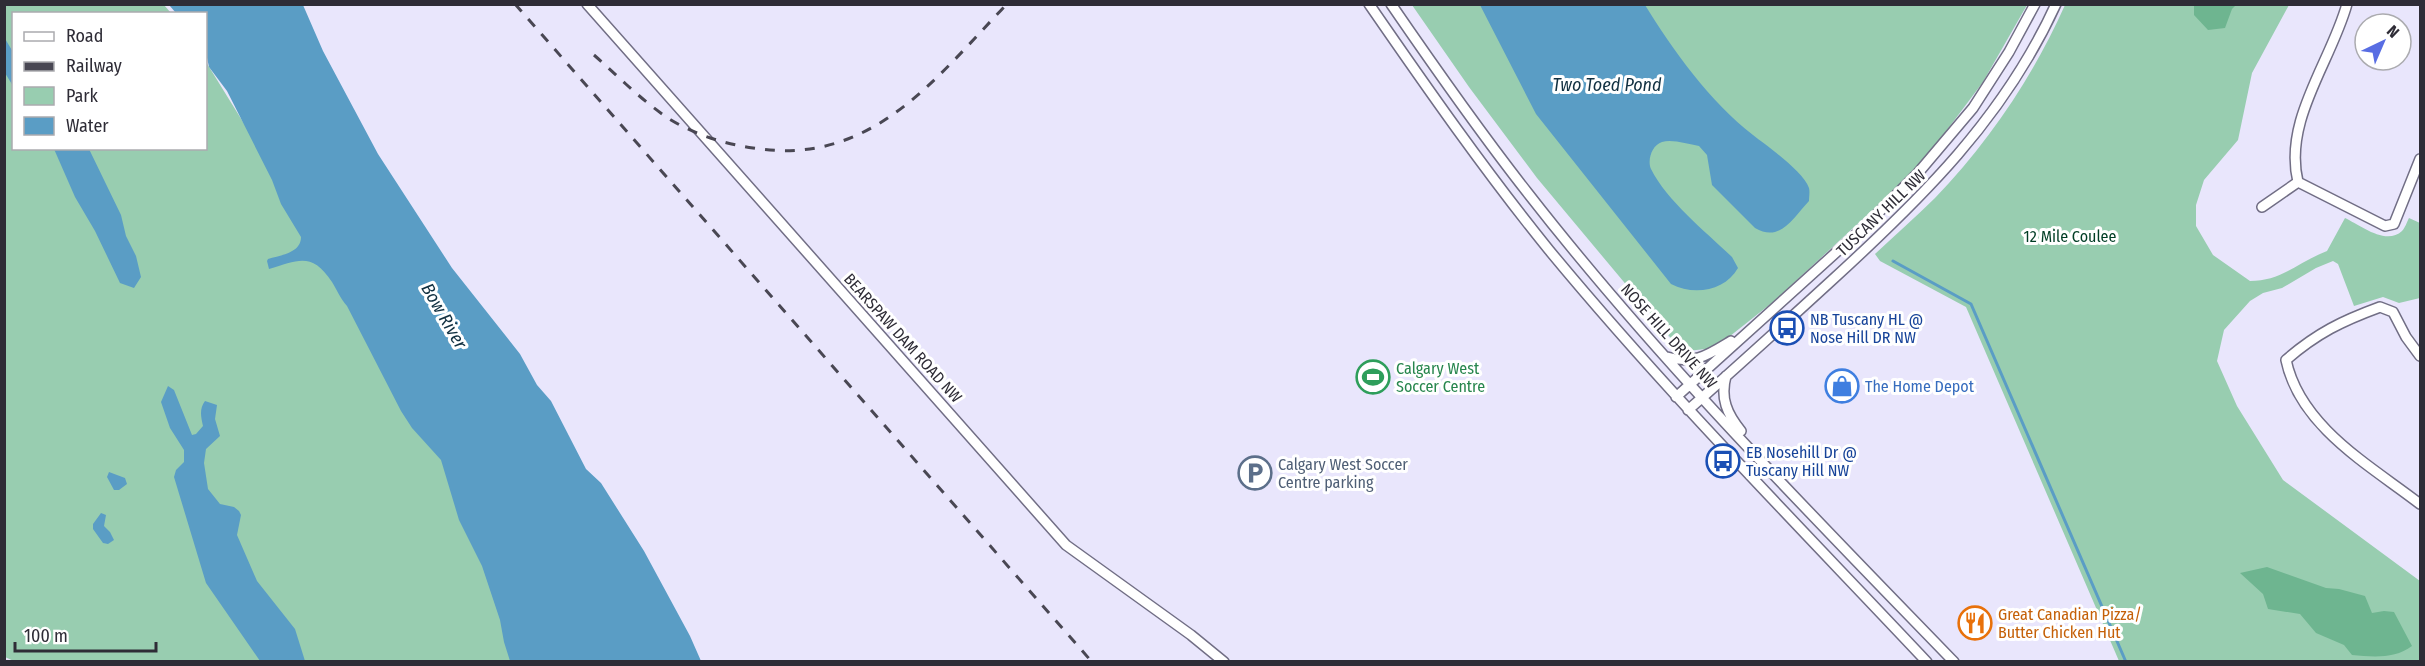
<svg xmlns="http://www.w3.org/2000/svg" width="2425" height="666" font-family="'Fira Sans Condensed',sans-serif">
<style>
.green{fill:#98cdb0}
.forest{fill:#6eb590}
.water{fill:#5a9dc5}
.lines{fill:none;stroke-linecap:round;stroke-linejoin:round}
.stream{stroke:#5a9dc5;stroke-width:3}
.minor-casing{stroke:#716e85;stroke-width:12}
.minor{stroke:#fff;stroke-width:9}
.rail{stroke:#494753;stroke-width:3;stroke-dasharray:10 10;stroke-linecap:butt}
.labels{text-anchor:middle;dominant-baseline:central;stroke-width:6;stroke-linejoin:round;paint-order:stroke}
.street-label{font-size:16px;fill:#2e2c36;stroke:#fff}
.park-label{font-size:16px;fill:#003e25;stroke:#fff}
.transit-label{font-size:16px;fill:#164399;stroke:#fff;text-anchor:start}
.leisure-label{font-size:16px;fill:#27864d;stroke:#fff;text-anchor:start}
.shop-label{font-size:16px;fill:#366cbe;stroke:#fff;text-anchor:start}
.service-label{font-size:16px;fill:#4e5e75;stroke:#fff;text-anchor:start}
.food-label{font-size:16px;fill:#c56008;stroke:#fff;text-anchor:start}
.water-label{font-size:18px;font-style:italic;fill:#113041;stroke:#fff}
</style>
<rect width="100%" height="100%" fill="#e9e6fc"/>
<path class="green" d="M5 5H164L171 13 14 14V148H206V62L452 461 522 661 16 662 5 657Z
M1412 5H2027L1983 82 1935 146 1904 181 1773 302 1715 348 1687 351 1674 342 1537 178 1469 87Z
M2065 5H2289L2252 73 2238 140 2204 180 2196 205V226L2213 255 2250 281C2282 281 2298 262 2327 251L2345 218C2360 225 2386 246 2402 231 2405 228 2407 222 2409 218L2420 223V298L2399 303 2383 297 2354 306 2338 264 2333 261 2316 268 2282 288 2263 293 2250 301 2224 330 2217 361 2237 406 2283 480 2420 581V661H2119L1966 307 1880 261 1875 254C1895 235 1916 217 1935 198 1989 142 2034 75 2065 5Z"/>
<path class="forest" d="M2194 5V4L2236 5 2232 9 2225 28 2208 30 2194 15Z
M2267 567 2326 588 2339 589 2365 596 2372 613 2384 611 2394 612 2412 646C2395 659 2373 657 2352 655L2344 645 2316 633 2300 614 2268 609 2263 594 2240 573Z"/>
<path class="water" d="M169 5H303L323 51 378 154 452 268 520 354 537 385 551 401 586 469 601 483 644 551 690 636 701 661H510L504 642 500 620 482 566 459 520 441 460 412 428 401 411 347 306C340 298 337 290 332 282 312 252 299 260 269 269L267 261 268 259C281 255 301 253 301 237L281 204 272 180 227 91 209 67 206 53V14L176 13Z
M1480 5H1645C1673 50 1710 102 1753 135 1767 146 1803 171 1809 188 1810 192 1809 197 1809 201 1793 218 1780 243 1755 228L1712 185 1707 155 1699 146C1688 144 1672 139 1662 142 1652 145 1647 160 1651 169 1667 201 1706 232 1732 257L1738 268C1725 291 1694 296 1671 284L1536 114Z
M4 37 13 52V86L5 73Z
M54 149H89L121 215 126 236 136 256 141 277 134 288 120 283 95 231 75 197Z
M168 386 174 390 192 435 196 434 203 426C201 417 199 409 205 401L217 405 215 419 220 436 206 449 204 463 208 489 220 504 234 507 239 511 241 515 237 535 257 581 295 629 305 661H260L206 583 174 477 176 470 184 462V450L170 428 161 402Z
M109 472 125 478 127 484 119 490H114L107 477Z
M101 513 106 515 104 526 110 532 114 540 108 544 103 543 93 529V524Z"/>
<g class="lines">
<path class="stream" d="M1893 261 1971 304 2126 662"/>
<g class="minor-casing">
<path id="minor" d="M587 4 1066 545 1191 635 1224 662
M1369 4C1427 88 1485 171 1549 250 1668 394 1799 526 1927 662
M1391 4C1435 68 1479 131 1527 192 1657 359 1807 510 1954 662
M2347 4C2331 62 2283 120 2298 182L2385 226 2394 224 2420 159
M2262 207 2298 182
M2420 356 2406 337 2393 312 2380 307C2342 321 2317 333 2286 360 2300 427 2371 466 2420 504
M1667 357C1694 365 1708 355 1731 341
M1726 376C1720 398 1727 414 1741 431
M1676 397 1862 229 1918 173 1973 108 2009 52 2035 4
M1688 410C1736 368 1783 325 1830 282 1921 199 2004 118 2056 4"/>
</g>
<use href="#minor" class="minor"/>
<path class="rail" d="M515 4 1092 662
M594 55C619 77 643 102 671 120 696 135 725 144 753 148 871 167 934 80 1007 4"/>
</g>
<defs>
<g id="bus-ring" transform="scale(1.725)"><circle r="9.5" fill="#fff" stroke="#1a4fb4" stroke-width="1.5"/><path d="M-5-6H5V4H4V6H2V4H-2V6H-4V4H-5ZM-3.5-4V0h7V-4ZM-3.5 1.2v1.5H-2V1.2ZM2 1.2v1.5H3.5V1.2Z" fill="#1a4fb4"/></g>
<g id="stadium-ring" transform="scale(1.725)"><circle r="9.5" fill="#fff" stroke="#2e9e5b" stroke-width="1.5"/><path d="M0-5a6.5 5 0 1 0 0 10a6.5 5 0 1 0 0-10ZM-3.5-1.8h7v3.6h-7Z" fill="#2e9e5b"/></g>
<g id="shop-ring" transform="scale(1.725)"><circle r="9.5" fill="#fff" stroke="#3f7fe0" stroke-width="1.5"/><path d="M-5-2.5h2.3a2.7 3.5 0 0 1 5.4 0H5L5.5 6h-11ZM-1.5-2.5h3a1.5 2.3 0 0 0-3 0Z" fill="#3f7fe0"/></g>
<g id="parking-ring" transform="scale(1.725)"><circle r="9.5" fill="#fff" stroke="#5c6f8a" stroke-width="1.5"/><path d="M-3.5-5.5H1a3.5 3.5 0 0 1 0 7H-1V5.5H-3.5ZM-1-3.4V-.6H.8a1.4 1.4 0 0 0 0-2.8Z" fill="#5c6f8a"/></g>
<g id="restaurant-ring" transform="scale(1.725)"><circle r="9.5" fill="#fff" stroke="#e8710a" stroke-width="1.5"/><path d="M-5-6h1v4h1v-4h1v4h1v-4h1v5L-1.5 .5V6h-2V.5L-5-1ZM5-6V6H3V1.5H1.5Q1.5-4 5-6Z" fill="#e8710a"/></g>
</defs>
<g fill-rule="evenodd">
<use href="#bus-ring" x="1787" y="328"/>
<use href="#stadium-ring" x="1373" y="377"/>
<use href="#shop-ring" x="1842" y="386"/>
<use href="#bus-ring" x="1723" y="461"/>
<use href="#parking-ring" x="1255" y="473"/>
<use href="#restaurant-ring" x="1975" y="623"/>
</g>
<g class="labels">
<g class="street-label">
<text transform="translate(1881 213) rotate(-44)">TUSCANY HILL NW</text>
<text transform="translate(1669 336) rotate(48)">NOSE HILL DRIVE NW</text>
<text transform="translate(903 338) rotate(48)">BEARSPAW DAM ROAD NW</text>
</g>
<g class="park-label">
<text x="2070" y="236">12 Mile Coulee</text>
</g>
<g class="transit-label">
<text x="1810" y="319">NB Tuscany HL @<tspan x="1810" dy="18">Nose Hill DR NW</tspan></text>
<text x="1746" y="452">EB Nosehill Dr @<tspan x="1746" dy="18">Tuscany Hill NW</tspan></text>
</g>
<g class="leisure-label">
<text x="1396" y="368">Calgary West<tspan x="1396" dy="18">Soccer Centre</tspan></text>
</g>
<g class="shop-label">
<text x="1865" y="386">The Home Depot</text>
</g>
<g class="service-label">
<text x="1278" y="464">Calgary West Soccer<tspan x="1278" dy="18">Centre parking</tspan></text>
</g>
<g class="food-label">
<text x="1998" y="614">Great Canadian Pizza/<tspan x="1998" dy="18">Butter Chicken Hut</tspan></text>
</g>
<g class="water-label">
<text x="1607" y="85">Two Toed Pond</text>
<text transform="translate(444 316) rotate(60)">Bow River</text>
</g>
</g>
<rect width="2425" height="666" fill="none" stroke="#2e2c36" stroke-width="12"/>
<rect x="12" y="12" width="195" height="138" fill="#ffffff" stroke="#ababaf" stroke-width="1.5"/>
<rect x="24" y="32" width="30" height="9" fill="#ffffff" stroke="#ababaf" stroke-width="1.5"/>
<text x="66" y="42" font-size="18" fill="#2e2c36">Road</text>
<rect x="24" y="62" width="30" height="9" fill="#494753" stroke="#ababaf" stroke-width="1.5"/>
<text x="66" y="72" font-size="18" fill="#2e2c36">Railway</text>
<rect x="24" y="87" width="30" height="18" fill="#98cdb0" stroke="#ababaf" stroke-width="1.5"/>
<text x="66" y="102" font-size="18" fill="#2e2c36">Park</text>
<rect x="24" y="117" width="30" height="18" fill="#5a9dc5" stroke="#ababaf" stroke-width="1.5"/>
<text x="66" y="132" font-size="18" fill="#2e2c36">Water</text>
<g transform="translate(2383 42) rotate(44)"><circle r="28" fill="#ffffff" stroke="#ababaf" stroke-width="1.5"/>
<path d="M0-4.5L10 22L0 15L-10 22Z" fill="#586de3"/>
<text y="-9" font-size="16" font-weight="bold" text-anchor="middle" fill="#2e2c36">N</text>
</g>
<path d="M15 642v9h141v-9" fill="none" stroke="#2e2c36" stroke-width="3"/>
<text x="24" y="642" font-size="18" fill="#2e2c36" stroke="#ffffff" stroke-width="4.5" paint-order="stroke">100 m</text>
</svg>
